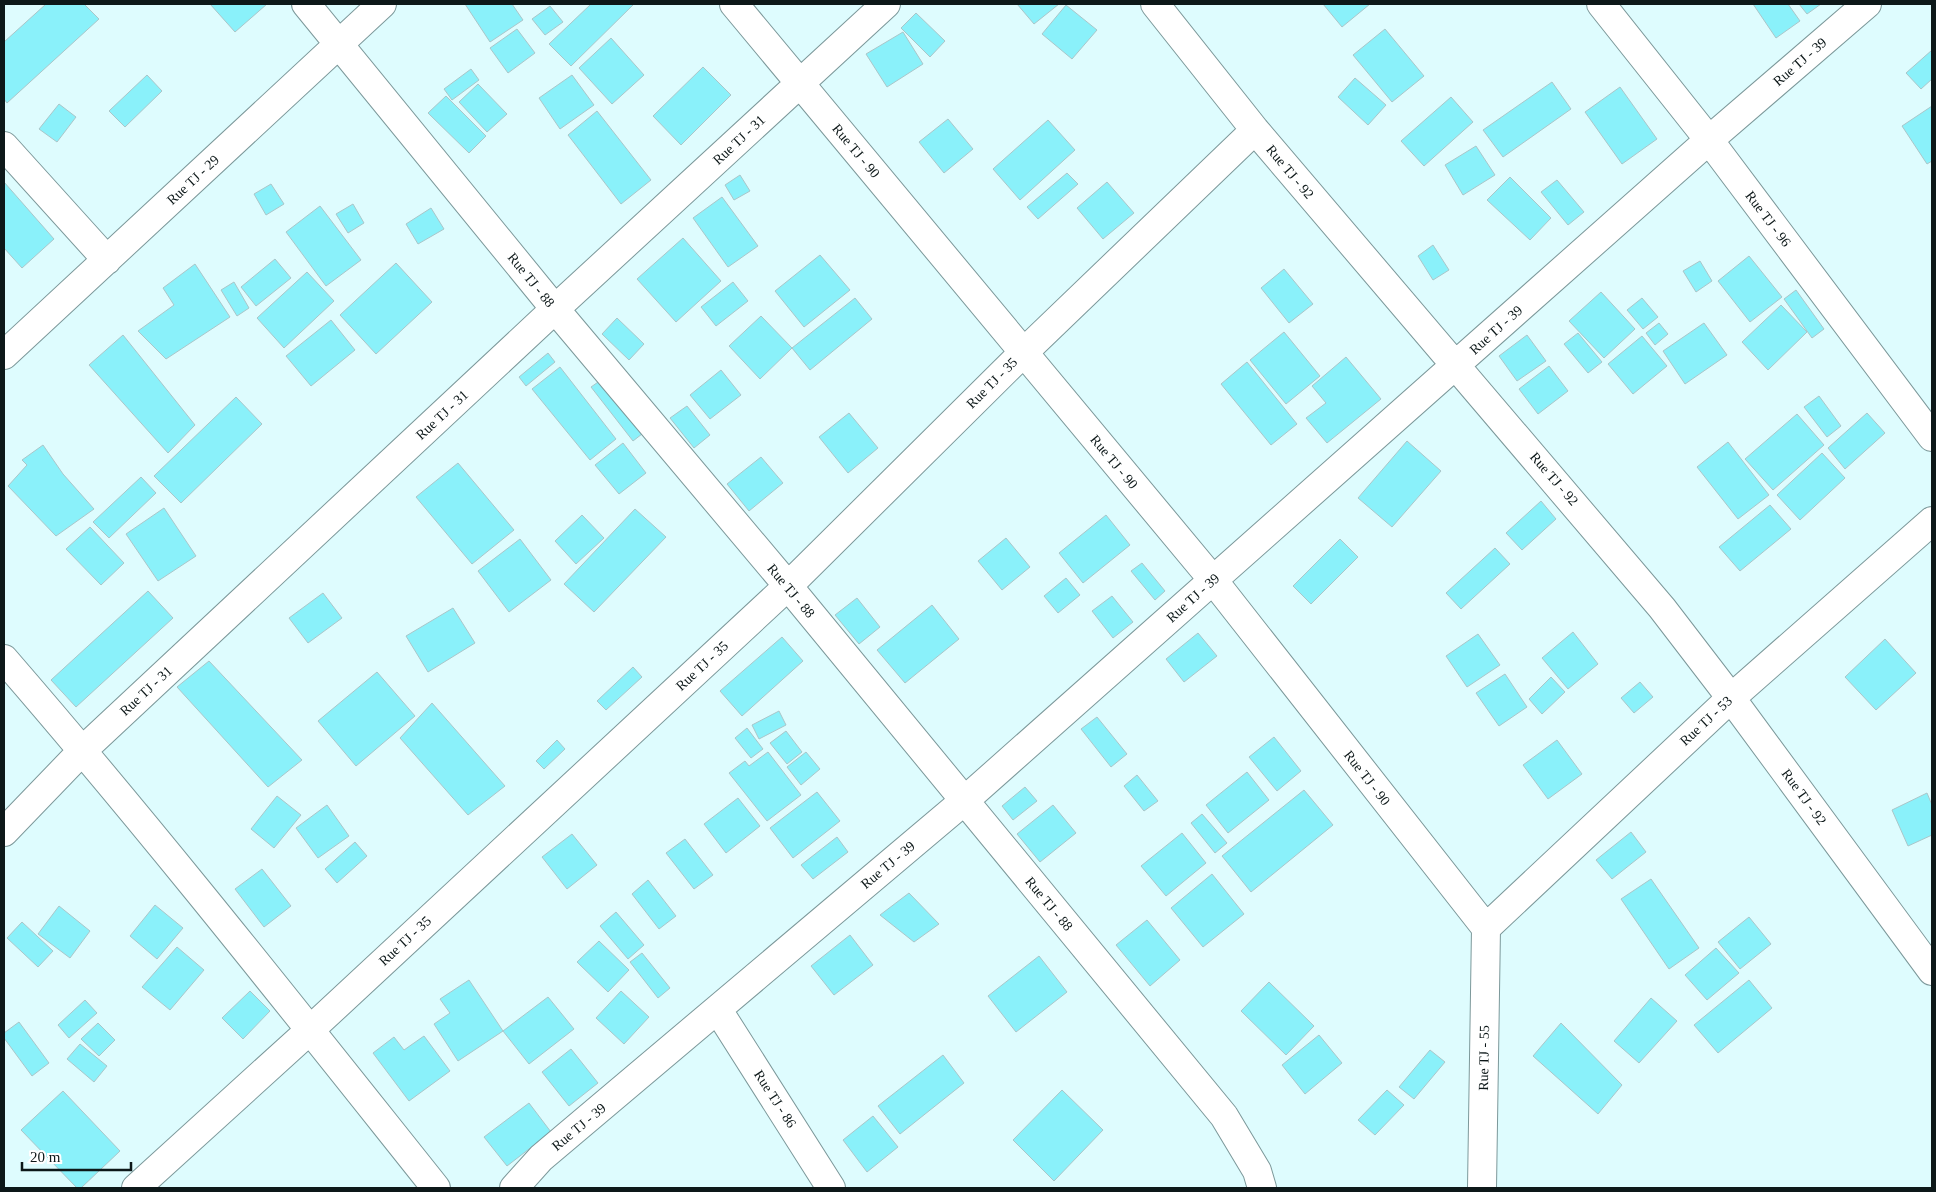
<svg xmlns="http://www.w3.org/2000/svg" width="1936" height="1192" font-family="Georgia,serif">
<style>
.building{fill:#8af1fa;stroke:#aac6c9}
.lines{fill:none;stroke-linecap:round;stroke-linejoin:round}
.street-casing{stroke:#7c989a;stroke-width:30}
.street{stroke:#fff;stroke-width:28}
.labels{text-anchor:middle;dominant-baseline:central;stroke-width:4;stroke-linejoin:round;paint-order:stroke}
.street-label{font-size:14px;fill:#0d1819;stroke:#fff}
</style>
<rect width="100%" height="100%" fill="#defcfe"/>
<path class="building" d="M46 4H84L99 19 7 103 4 99V42Z
M210 4H267L235 32Z
M465 4H512L523 20 490 42Z
M591 4H634L571 66 549 44Z
M1017 4H1059L1034 24Z
M1323 4H1370L1342 27Z
M1753 4H1788L1800 21 1776 38Z
M1799 4H1821L1807 14Z
M1066 5 1097 30 1072 59 1042 34Z
M550 6 563 22 545 35 532 19Z
M916 13 945 41 930 57 901 28Z
M517 29 535 53 508 73 490 48Z
M1385 29 1424 76 1392 102 1353 55Z
M903 32 923 64 887 87 866 54Z
M611 38 644 75 612 104 579 68Z
M1932 50V79L1921 89 1906 73Z
M703 67 731 95 681 145 653 116Z
M471 69 479 80 452 100 444 89Z
M147 75 162 91 125 127 109 111Z
M572 75 594 105 560 129 539 98Z
M1355 78 1386 105 1368 125 1338 97Z
M1552 82 1571 109 1503 157 1483 130Z
M478 84 507 114 487 132 459 102Z
M1620 87 1657 139 1622 164 1585 112Z
M446 96 486 136 469 153 428 113Z
M1451 97 1473 122 1424 166 1401 141Z
M59 104 76 117 57 142 39 129Z
M1932 106V161L1927 164 1902 126Z
M597 111 651 180 621 204 568 135Z
M948 119 973 149 944 173 919 142Z
M1048 120 1075 150 1020 200 993 169Z
M1476 146 1495 175 1463 195 1445 165Z
M1067 173 1078 184 1038 219 1027 207Z
M740 175 750 191 734 200 725 185Z
M1510 177 1551 218 1530 240 1487 200Z
M1557 180 1584 212 1568 225 1541 192Z
M4 182 54 239 22 268 4 248Z
M1107 182 1134 213 1103 239 1077 208Z
M271 184 284 204 266 215 254 194Z
M722 197 758 246 728 267 693 218Z
M353 204 364 223 348 233 336 214Z
M320 206 361 260 326 286 286 232Z
M431 208 444 229 418 244 406 224Z
M683 238 721 281 676 322 637 279Z
M1433 245 1449 270 1433 280 1418 256Z
M820 255 850 290 804 327 775 291Z
M1749 256 1782 297 1750 322 1718 281Z
M275 259 291 278 256 306 241 287Z
M1700 261 1712 281 1696 292 1683 271Z
M396 263 432 302 376 354 340 315Z
M195 264 230 317 166 359 138 331 174 305 163 288Z
M1284 269 1313 304 1289 323 1261 288Z
M307 272 334 301 284 348 257 318Z
M234 282 249 308 237 316 221 290Z
M733 282 748 301 716 326 701 307Z
M1796 290 1824 329 1812 338 1784 299Z
M1601 292 1635 329 1604 358 1569 321Z
M855 298 872 319 810 370 792 348Z
M1642 298 1658 317 1643 329 1627 310Z
M1781 305 1807 332 1768 370 1742 342Z
M761 316 792 348 760 379 729 346Z
M617 318 644 344 629 360 602 334Z
M331 320 355 350 311 386 286 356Z
M1659 323 1668 334 1655 345 1646 333Z
M1704 323 1727 355 1685 384 1663 351Z
M1284 332 1320 376 1286 404 1250 360Z
M1578 333 1602 362 1588 373 1564 344Z
M123 335 195 425 168 453 89 365Z
M1527 335 1546 361 1517 381 1499 356Z
M1642 336 1667 366 1633 394 1608 364Z
M548 353 555 362 526 386 519 377Z
M1346 357 1381 399 1327 443 1306 418 1326 403 1312 386Z
M1247 362 1297 424 1271 445 1221 384Z
M1549 366 1568 391 1538 414 1519 389Z
M560 367 616 439 590 460 532 389Z
M721 370 741 395 710 419 690 395Z
M601 380 642 434 633 441 591 387Z
M1819 396 1841 426 1827 437 1804 407Z
M236 397 262 424 181 503 154 476Z
M687 406 710 435 694 448 670 418Z
M849 413 878 448 848 473 819 437Z
M1867 413 1885 433 1845 469 1828 448Z
M1797 414 1824 445 1773 490 1745 459Z
M1407 441 1441 471 1392 527 1358 498Z
M1728 442 1769 495 1738 519 1697 467Z
M623 443 646 473 619 494 595 465Z
M43 445 63 474 94 509 56 536 8 486 27 465 22 460Z
M1822 453 1845 478 1800 520 1777 495Z
M761 457 783 483 749 511 727 484Z
M458 463 514 530 472 564 416 497Z
M141 477 156 493 109 538 93 522Z
M1541 501 1556 519 1522 550 1506 533Z
M1770 505 1791 529 1740 571 1719 547Z
M164 508 196 556 158 581 126 534Z
M635 509 666 537 594 612 564 584Z
M582 515 604 538 576 564 555 541Z
M1106 515 1130 545 1083 583 1059 553Z
M90 527 124 563 101 585 66 549Z
M1006 538 1030 567 1002 590 978 561Z
M520 539 551 580 509 612 478 571Z
M1340 539 1358 557 1311 604 1293 586Z
M1495 548 1510 564 1461 609 1446 593Z
M1142 563 1165 591 1155 600 1131 571Z
M1066 578 1080 595 1058 613 1044 596Z
M148 591 173 618 76 707 51 680Z
M323 593 342 618 308 643 289 618Z
M1112 596 1133 622 1113 638 1092 611Z
M857 598 880 627 859 644 835 615Z
M932 605 959 639 905 683 877 650Z
M453 608 475 643 428 672 406 636Z
M1573 632 1598 664 1568 689 1542 658Z
M1198 633 1217 656 1184 682 1166 659Z
M1478 634 1500 665 1467 687 1446 656Z
M782 637 803 661 742 716 720 691Z
M1885 639 1916 673 1876 710 1845 677Z
M209 661 302 760 268 787 177 687Z
M633 667 642 677 606 710 597 701Z
M377 672 415 716 356 766 318 721Z
M1505 674 1527 707 1499 726 1476 693Z
M1551 677 1565 692 1542 714 1529 699Z
M1640 682 1653 697 1634 713 1621 698Z
M432 703 505 786 468 815 400 738Z
M779 711 786 725 759 739 752 725Z
M1097 717 1127 754 1111 767 1081 729Z
M747 728 763 749 751 758 735 738Z
M786 731 802 752 787 764 770 743Z
M1274 737 1301 771 1277 791 1249 757Z
M557 740 565 749 544 769 536 761Z
M1557 740 1582 774 1548 799 1523 765Z
M768 752 801 795 767 821 729 773 745 761 749 766Z
M806 752 820 769 801 785 787 767Z
M1247 772 1269 800 1228 833 1206 805Z
M1137 775 1158 801 1144 811 1124 786Z
M1025 787 1037 801 1013 820 1002 806Z
M1304 790 1333 825 1251 892 1222 856Z
M817 792 840 821 793 858 770 828Z
M1927 793 1932 805V835L1908 846 1892 810Z
M277 796 301 815 274 848 251 829Z
M738 798 760 826 726 853 704 824Z
M327 805 349 836 318 858 296 828Z
M1053 805 1076 833 1040 862 1017 834Z
M1202 814 1227 843 1215 853 1191 823Z
M1631 832 1646 852 1612 879 1596 860Z
M1182 833 1206 863 1166 896 1141 866Z
M572 834 597 865 567 889 542 857Z
M837 837 848 852 813 879 801 865Z
M685 839 713 875 694 889 666 853Z
M355 842 367 856 337 883 325 869Z
M262 869 291 906 264 927 235 889Z
M1212 874 1244 914 1203 947 1171 908Z
M1651 879 1699 948 1669 969 1621 899Z
M648 880 676 916 659 929 632 894Z
M909 893 939 924 914 942 880 915Z
M155 905 183 928 157 959 130 936Z
M59 906 90 931 70 958 38 934Z
M616 912 644 945 628 959 600 926Z
M1749 917 1771 944 1740 969 1718 942Z
M1147 920 1180 960 1150 986 1116 945Z
M22 922 53 951 38 967 7 938Z
M850 935 873 965 834 995 811 966Z
M599 941 629 970 608 992 577 962Z
M177 947 204 970 170 1010 142 987Z
M1716 948 1739 973 1707 1000 1685 975Z
M642 953 670 988 658 998 630 962Z
M1039 956 1067 992 1016 1032 988 996Z
M469 980 503 1031 458 1061 434 1024 450 1013 440 999Z
M1749 980 1772 1008 1718 1053 1694 1025Z
M1269 982 1314 1026 1286 1055 1241 1011Z
M250 991 270 1011 243 1039 222 1018Z
M621 991 649 1017 624 1044 596 1018Z
M548 997 574 1029 529 1064 503 1031Z
M1651 998 1677 1021 1639 1063 1614 1041Z
M85 1000 97 1013 69 1038 58 1025Z
M19 1022 49 1063 32 1076 4 1038V1033Z
M98 1023 115 1040 99 1056 81 1039Z
M1561 1023 1622 1085 1598 1114 1533 1056Z
M1319 1035 1342 1063 1305 1094 1282 1065Z
M424 1036 450 1071 409 1101 373 1053 394 1037 404 1050Z
M80 1044 107 1066 94 1082 67 1059Z
M571 1049 598 1083 569 1106 542 1072Z
M1430 1050 1445 1062 1414 1099 1399 1087Z
M943 1055 964 1083 900 1134 878 1106Z
M1062 1090 1103 1130 1054 1181 1013 1140Z
M1387 1090 1404 1105 1375 1135 1358 1120Z
M63 1091 120 1151 81 1188H77L21 1130Z
M529 1103 551 1132 507 1166 484 1137Z
M873 1116 898 1147 867 1172 843 1140Z"/>
<g class="lines">
<g class="street-casing">
<path id="street" d="M306 4 555 309 788 586 1224 1116 1257 1171 1262 1188
M734 4 1213 580 1486 928
M1155 4 1255 130 1662 608 1731 698 1932 971
M1601 4 1709 140 1932 437
M4 146 107 260
M4 355 382 4
M4 659C153 831 294 1010 436 1188
M4 832 83 750 555 309 886 4
M1486 928 1731 698 1932 521
M718 1010 831 1188
M136 1188 310 1030 788 586 1023 353 1255 130
M514 1188 541 1158 964 801 1709 140 1867 4
M1482 1188 1486 928"/>
</g>
<use href="#street" class="street"/>
</g>
<g class="labels">
<g class="street-label">
<text transform="translate(1800 62) rotate(-41)">Rue TJ - 39</text>
<text transform="translate(739 140) rotate(-43)">Rue TJ - 31</text>
<text transform="translate(856 151) rotate(50)">Rue TJ - 90</text>
<text transform="translate(1290 172) rotate(50)">Rue TJ - 92</text>
<text transform="translate(193 180) rotate(-43)">Rue TJ - 29</text>
<text transform="translate(1768 219) rotate(53)">Rue TJ - 96</text>
<text transform="translate(531 280) rotate(51)">Rue TJ - 88</text>
<text transform="translate(1496 330) rotate(-42)">Rue TJ - 39</text>
<text transform="translate(992 383) rotate(-45)">Rue TJ - 35</text>
<text transform="translate(442 415) rotate(-43)">Rue TJ - 31</text>
<text transform="translate(1114 462) rotate(50)">Rue TJ - 90</text>
<text transform="translate(1554 479) rotate(49)">Rue TJ - 92</text>
<text transform="translate(791 591) rotate(50)">Rue TJ - 88</text>
<text transform="translate(1193 598) rotate(-42)">Rue TJ - 39</text>
<text transform="translate(702 666) rotate(-43)">Rue TJ - 35</text>
<text transform="translate(146 691) rotate(-43)">Rue TJ - 31</text>
<text transform="translate(1706 721) rotate(-43)">Rue TJ - 53</text>
<text transform="translate(1367 778) rotate(52)">Rue TJ - 90</text>
<text transform="translate(1804 797) rotate(54)">Rue TJ - 92</text>
<text transform="translate(888 865) rotate(-40)">Rue TJ - 39</text>
<text transform="translate(1049 904) rotate(50)">Rue TJ - 88</text>
<text transform="translate(405 941) rotate(-43)">Rue TJ - 35</text>
<text transform="translate(1484 1058) rotate(-89)">Rue TJ - 55</text>
<text transform="translate(775 1099) rotate(57)">Rue TJ - 86</text>
<text transform="translate(579 1127) rotate(-40)">Rue TJ - 39</text>
</g>
</g>
<rect width="1936" height="1192" fill="none" stroke="#0d1819" stroke-width="10"/>
<path d="M22 1162v8h109v-8" fill="none" stroke="#0d1819" stroke-width="2.5"/>
<text x="30" y="1162" font-size="15" fill="#0d1819" stroke="#ffffff" stroke-width="4" paint-order="stroke">20 m</text>
</svg>
